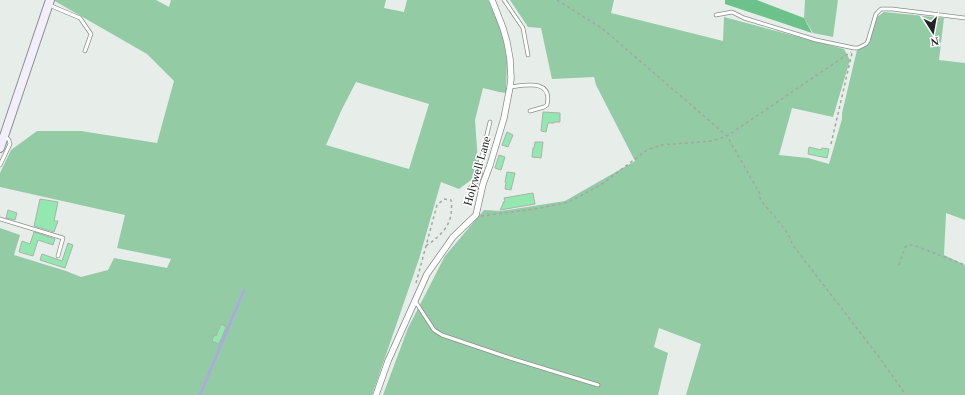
<svg xmlns="http://www.w3.org/2000/svg" width="965" height="395" font-family="Georgia,serif">
<style>
.green{fill:#92cba4;fill-rule:evenodd}
.forest{fill:#6dc28b}
.lines{fill:none;stroke-linecap:round;stroke-linejoin:round}
.stream{stroke:#b5a0f1;stroke-width:2}
.building{fill:#93e8b0;stroke:#acb1ad}
.lane-casing{stroke:#8b908c;stroke-width:4.5}
.street-casing{stroke:#8b908c;stroke-width:7}
.secondary-casing{stroke:#8b908c;stroke-width:10}
.path{stroke:#a2a7a4;stroke-width:1.5;stroke-dasharray:3 3;stroke-linecap:butt}
.lane{stroke:#fff;stroke-width:3}
.street{stroke:#fff;stroke-width:5.5}
.secondary{stroke:#f2eefd;stroke-width:8}
.labels{text-anchor:middle;dominant-baseline:central;stroke-width:3;stroke-linejoin:round;paint-order:stroke}
.street-label{font-size:12px;fill:#222423;stroke:#fff}
</style>
<rect width="100%" height="100%" fill="#e7ede9"/>
<path class="green" d="M53 0H156L169 7 171 0H386L384 8 404 12 407 0H488L502 31 507 61 506 93 499 92 483 88 475 120 478 163 475 177 459 189 441 182 419 259 372 395H0V228L20 235 14 255 66 271 81 277 108 270 114 258 167 268 171 259 117 248 125 215 0 187V173L11 150 37 131H81L157 143 174 81 147 54ZM356 82 429 104 409 169 326 145 342 109Z
M510 0H614L611 13 723 41 724 17 844 49 850 60 833 117 792 108 779 155 808 158 829 164 842 119V113L857 50 868 44 877 17 884 12 944 18 939 60 965 63V220L946 213 944 255 965 265V395H686L701 344 659 328 654 347 668 353 658 395H383L408 328 445 256 484 210 501 211 565 201 635 161 596 85 594 77 552 79 541 28 528 27Z
M805 0H838L833 37 813 33 804 18Z"/>
<path class="forest" d="M725 0H757L804 18 812 33 725 4Z"/>
<g class="lines">
<path class="stream" d="M200 395 244 290"/>
</g>
<path class="building" d="M543 112 560 113V122H554V123H548L546 132 541 131Z
M507 132 513 135 508 147 502 145Z
M535 142H543L541 158 532 157 533 148H534Z
M809 147 821 150 822 148 829 149 827 158 808 154Z
M499 155 505 157 501 170 495 168Z
M507 172 515 173 511 190 505 189 506 182H505Z
M533 193 535 204 500 210 503 204V202H505L504 198Z
M40 199 58 202 54 221H58L54 232 34 226Z
M8 210 17 213 15 220 6 218Z
M34 232 55 239 53 245 38 240 33 256 19 252 22 241 30 244Z
M68 243 73 245 65 268 40 260 42 254 62 261Z
M221 324 226 327 219 344 212 341 214 335 216 336Z"/>
<g class="lines">
<g class="lane-casing">
<path id="lane" d="M504 0 523 28 528 55
M49 5 80 18 91 34 85 51
M716 15 732 12 744 18 816 40 854 48H858L866 44 868 41 876 14 881 9H892L965 18
M510 87C526 85 553 79 547 105L544 107 530 111
M0 165 10 144 9 140 6 137
M470 188C480 178 482 178 480 163L490 122
M0 219 63 238 58 256
M415 301 434 330 442 335 507 357 598 385"/>
</g>
<g class="street-casing">
<path id="street" d="M376 395 388 361 427 274 453 237 476 215 483 184 490 165 504 118 510 87 511 78 510 59 507 42 503 28 492 0"/>
</g>
<g class="secondary-casing">
<path id="secondary" d="M0 148 50 0"/>
</g>
<path class="path" d="M557 0 603 29 727 136 760 194V199C767 209 791 233 792 244L879 357 906 395
M831 144 852 53
M481 216 541 208 569 202 602 184 647 150 661 145 712 141 727 136 851 52
M899 265 905 247 910 245 916 246 965 265
M416 283 437 205 444 199 451 200C454 223 444 233 426 246"/>
<use href="#lane" class="lane"/>
<use href="#street" class="street"/>
<use href="#secondary" class="secondary"/>
</g>
<g class="labels">
<g class="street-label">
<text transform="translate(477 171) rotate(-74)">Holywell Lane</text>
</g>
</g>
<g transform="translate(933 32) rotate(169)" stroke="#ffffff" stroke-width="3" paint-order="stroke">
<path d="M0-3L7 15L0 10L-7 15Z" fill="#222423"/>
<text y="-6" font-size="11" font-weight="bold" text-anchor="middle" fill="#222423">N</text>
</g>
</svg>
